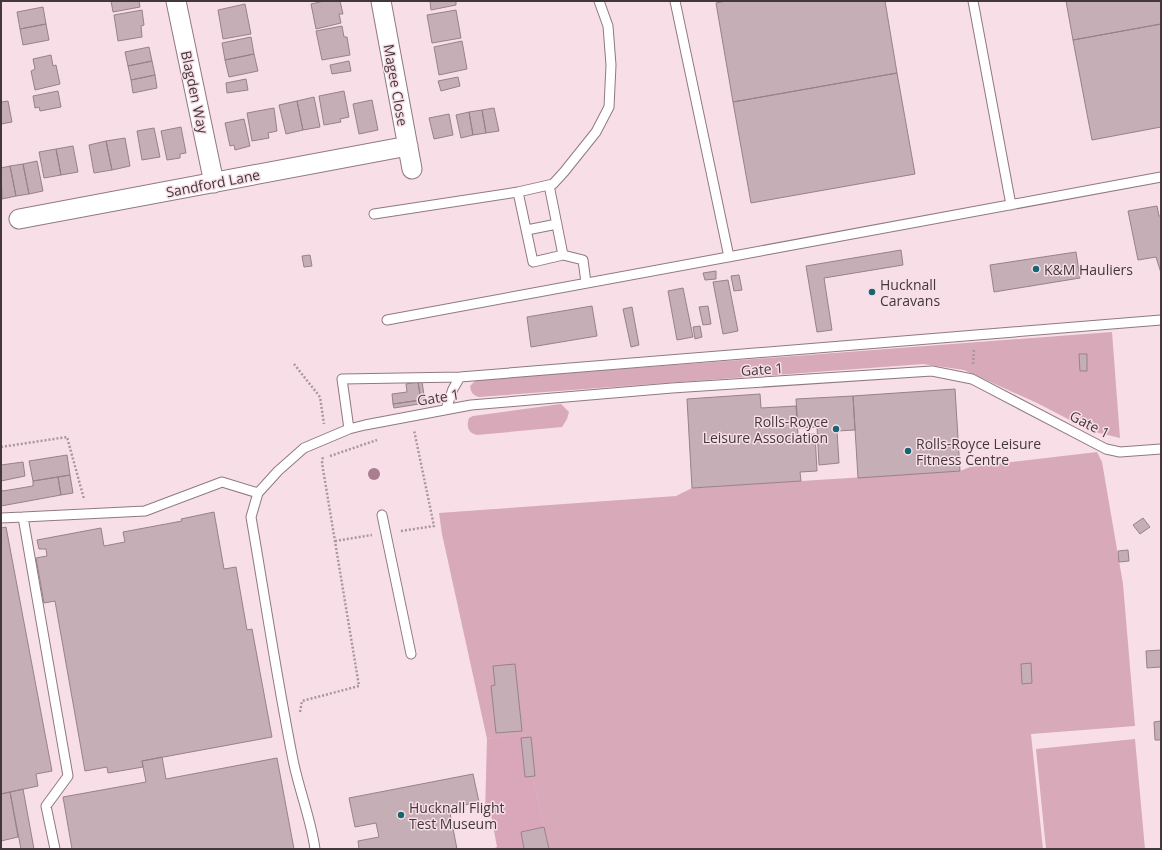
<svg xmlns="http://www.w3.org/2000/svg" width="1162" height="850" font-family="'Open Sans',sans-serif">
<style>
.green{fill:#d7a9b9}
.forest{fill:#d9a7b9}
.building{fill:#c6aeb6;stroke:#988189}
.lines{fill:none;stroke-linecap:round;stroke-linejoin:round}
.service-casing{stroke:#8f7980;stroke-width:11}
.minor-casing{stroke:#8f7980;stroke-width:21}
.path{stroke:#aa979d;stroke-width:2.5;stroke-dasharray:2 2;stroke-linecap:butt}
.service{stroke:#fff;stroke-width:9}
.minor{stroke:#fff;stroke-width:19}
.tree{fill:#aa7d8f}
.poi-dot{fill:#19656f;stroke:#f8dfe7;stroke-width:1.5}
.labels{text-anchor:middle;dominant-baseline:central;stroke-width:3;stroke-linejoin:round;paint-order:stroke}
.street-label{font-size:14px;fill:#42383b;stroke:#f8dfe7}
.poi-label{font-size:14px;fill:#42383b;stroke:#f8dfe7;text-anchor:start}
</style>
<rect width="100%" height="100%" fill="#f8dfe7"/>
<path class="green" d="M1112 332 1120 438 1091 431 1037 403 964 370 923 364 479 397C472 395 471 392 470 386L476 380Z
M561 404 569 412 567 419 562 427 477 435C468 433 466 426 469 418L473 416Z
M1097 452 1102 462 1123 584 1135 726 1031 734 1043 849H549L522 734 487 739 442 534 439 513 676 496 692 488 960 471 970 467Z
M1135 739 1145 849H1046L1036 749Z"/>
<path class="forest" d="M522 733 544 827 521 832 524 849H492L497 847 491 815 485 813 487 739Z"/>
<path class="building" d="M111 1H139L140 7 113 12Z
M324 1H340L343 14H339L341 23 316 29 311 4Z
M430 1H456V5L431 10Z
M726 1H885L897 73 733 102 716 3Z
M1066 1H1161V24L1073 40Z
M245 4 251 34 223 39 218 10Z
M43 7 46 24 20 29 17 12Z
M142 10 144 25 141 26 142 37 118 41 114 15Z
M456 10 461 38 432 43 427 15Z
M46 24 49 40 23 45 20 29Z
M1161 24V127L1092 140 1073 40Z
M342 26 344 37H347L350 55 322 60 316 31Z
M251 37 254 54 225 60 222 43Z
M462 41 467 69 439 75 434 47Z
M149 47 152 61 128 66 125 52Z
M254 54 258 71 229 77 225 60Z
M51 55 53 66 56 65 60 84 35 90 31 71 35 69 33 59Z
M152 61 155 75 131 80 128 66Z
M349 61 351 71 332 74 330 65Z
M897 73 915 174 751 203 733 102Z
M155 75 157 88 133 93 131 80Z
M458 77 460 86 441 91 438 81Z
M246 79 248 90 227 93 226 83Z
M58 91 61 107 40 111 39 107 35 108 33 96Z
M344 91 349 117 340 119 341 122 324 125 319 96Z
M314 97 320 127 303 130 297 101Z
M372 100 378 130 359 134 353 104Z
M8 101 12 122 1 124V102Z
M297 101 303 130 286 134 279 105Z
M274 108 277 131 268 133 269 138 252 141 247 113Z
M494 108 499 131 486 133 482 110Z
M482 110 486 133 473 135 469 112Z
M469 112 473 135 461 138 456 115Z
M449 114 453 135 434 139 429 118Z
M244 119 250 146 235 150 234 145 230 146 225 123Z
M181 127 186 153 180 154V158L167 160 161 131Z
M154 128 160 157 142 160 137 131Z
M125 138 130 166 112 170 106 141Z
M106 141 112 170 94 173 89 145Z
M73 146 78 172 61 175 56 149Z
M56 149 61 175 44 178 39 152Z
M37 161 43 191 29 194 23 164Z
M23 164 29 194 16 196 10 166Z
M10 166 16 196 2 199 1 168Z
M1157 206 1159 216H1161V273L1156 257 1138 260 1128 211Z
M901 250 903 265 824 278 832 330 817 332 806 266Z
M1076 252 1080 278 994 292 990 265Z
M310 255 312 266 304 267 302 256Z
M716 271V279L705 280 703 273Z
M739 275 742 290 734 291 731 276Z
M728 280 738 331 723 334 713 282Z
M683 288 693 337 677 340 668 291Z
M592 306 597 336 531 347 527 317Z
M708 306 711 324 703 325 699 307Z
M632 307 639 345 631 347 623 309Z
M700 326 702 337 695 339 693 327Z
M1079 354H1087V371H1080Z
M422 381 425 403 394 408 393 404 421 400 418 382Z
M418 382 421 400 393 404 392 394 407 392 406 384Z
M955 389 960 471 858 478 853 396Z
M760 394 761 408 796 406 798 435 815 434 817 471 800 472 801 481 692 488 687 399Z
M853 396 855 430 837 431 839 463 819 465 817 427 798 428 796 399Z
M67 455 70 475 33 481 29 461Z
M23 462 25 476 1 481V465Z
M70 475 73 493 61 495 58 477Z
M58 477 61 495 1 506V489L3 491 33 486V481Z
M214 512 224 569 236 567 247 630 252 629 272 737 142 761 143 767 108 773 107 767 85 771 55 601 44 603 36 558 47 556 46 549H39L37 540 101 528 104 546 125 542 123 532 182 521 181 519Z
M1143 518 1150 527 1140 534 1133 525Z
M6 527 52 771 36 774 38 786 1 794V528Z
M1128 550 1129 561 1119 562 1118 551Z
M1161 650V667L1147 668 1146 651Z
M1031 663 1032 683 1022 684 1021 664Z
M515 664 522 731 496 733 491 686 495 685 493 666Z
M1161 721V740H1155L1154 722Z
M531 737 535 776 525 777 521 738Z
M162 757 166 779 277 758 294 849H72L63 797 146 782 142 761Z
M473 774 479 802 449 808 457 849H359L358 841 379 837 376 823 355 827 349 798Z
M23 789 34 849H21L10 792Z
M10 792 18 837 1 841V794Z
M544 827 549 849H524L521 832Z"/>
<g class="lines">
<g class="service-casing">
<path id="service" d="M675 1 729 257
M973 1 1011 205
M549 185 563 255
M518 192 553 184 564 172 596 132 609 107 611 65 608 26 599 1
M374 214 518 192 533 262 563 255 583 260 586 283
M527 230 557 224
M387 320 1161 177
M446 409 453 389 460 377
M349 429 342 379 460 377 1161 320
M382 515 411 654
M23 517 145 511 222 482 258 493
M1 518 23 517 68 776 46 806 55 849
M315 849C311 819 299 790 293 760 277 680 265 598 251 517L258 493 278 471 304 448 349 429 365 425 471 405 672 388 932 371 972 379 1106 449 1120 452 1161 449"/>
</g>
<g class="minor-casing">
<path id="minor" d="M176 1 214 183
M381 1 412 169
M19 219 408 146"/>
</g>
<path class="path" d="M294 364 320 397 324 424
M973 364 974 349
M1 447 67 437 84 499
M330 456 377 440
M401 531 434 526 414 430
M335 541 372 535
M300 712 302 701 359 686 322 463 323 456"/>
<use href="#service" class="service"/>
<use href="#minor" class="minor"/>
</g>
<circle class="tree" cx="374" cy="474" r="6"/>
<g class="poi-dot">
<circle cx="1036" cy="269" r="4"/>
<circle cx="872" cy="292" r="4"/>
<circle cx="836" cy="429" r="4"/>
<circle cx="908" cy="451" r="4"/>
<circle cx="401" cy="815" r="4"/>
</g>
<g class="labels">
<g class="street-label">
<text transform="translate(396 85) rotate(80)">Magee Close</text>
<text transform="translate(195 92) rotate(78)">Blagden Way</text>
<text transform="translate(213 183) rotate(-11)">Sandford Lane</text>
<text transform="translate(762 369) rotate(-4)">Gate 1</text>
<text transform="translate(438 397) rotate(-9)">Gate 1</text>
<text transform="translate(1090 424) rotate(27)">Gate 1</text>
</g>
<g class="poi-label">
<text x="1044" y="269">K&amp;M Hauliers</text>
<text x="880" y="284">Hucknall<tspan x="880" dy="16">Caravans</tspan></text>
<text x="828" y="421" text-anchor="end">Rolls-Royce<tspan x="828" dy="16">Leisure Association</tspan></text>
<text x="916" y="443">Rolls-Royce Leisure<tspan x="916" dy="16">Fitness Centre</tspan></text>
<text x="409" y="807">Hucknall Flight<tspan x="409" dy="16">Test Museum</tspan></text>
</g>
</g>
<rect width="1162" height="850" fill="none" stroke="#42383b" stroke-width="4"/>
</svg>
